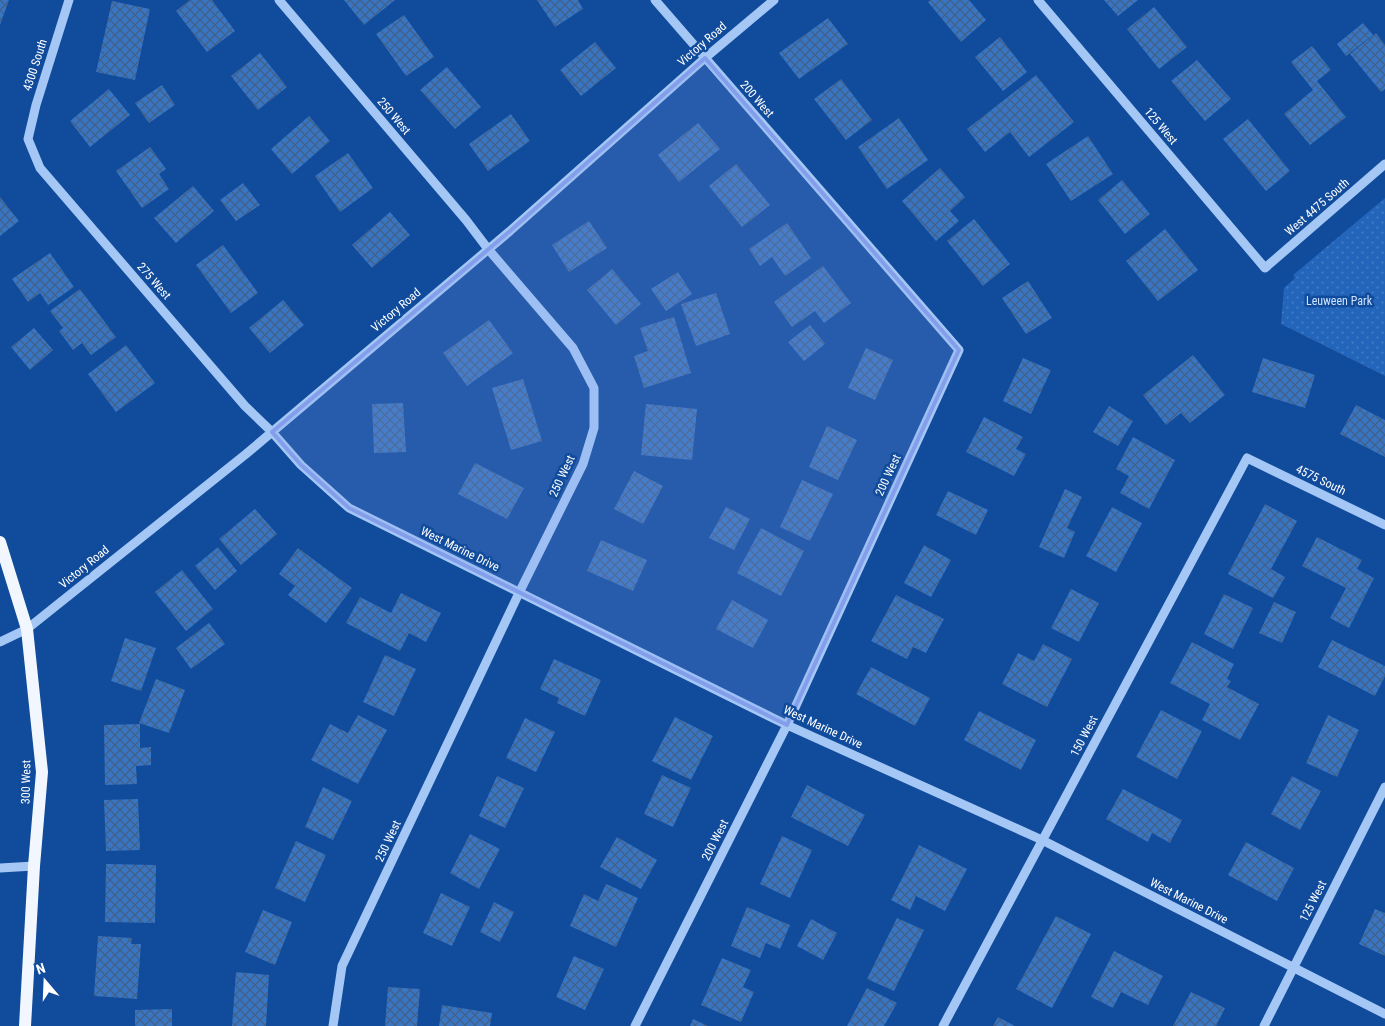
<svg xmlns="http://www.w3.org/2000/svg" width="1385" height="1026" font-family="'Roboto Condensed',sans-serif">
<style>
.grass{fill:url(#grass-dots)}
.building{fill:url(#building-cross-hatch)}
.lines{fill:none;stroke-linecap:round;stroke-linejoin:round}
.minor{stroke:#a4c7f5;stroke-width:9}
.major{stroke:#f2f7ff;stroke-width:12}
.marked{fill:#839eea;fill-opacity:0.2;stroke:#839eea;stroke-width:4;stroke-linejoin:round}
.labels{text-anchor:middle;dominant-baseline:central;stroke-width:5;stroke-linejoin:round;paint-order:stroke}
.street-label{font-size:12px;fill:#fff;stroke:#104b9c}
.park-label{font-size:12px;fill:#cce2fe;stroke:#104b9c}
</style>
<defs>
<pattern id="grass-dots" width="8" height="8" patternUnits="userSpaceOnUse" patternTransform="scale(1.25)"><rect width="8" height="8" fill="#2265ba"/><path d="M2 2h.1M6 6h.1" fill="none" stroke="#437cc4" stroke-width="1.8" stroke-linecap="round"/></pattern>
<pattern id="building-cross-hatch" width="8" height="8" patternUnits="userSpaceOnUse" patternTransform="scale(1.25)"><rect width="8" height="8" fill="#3875c3"/><path d="M0 0l8 8M0 8l8-8" fill="none" stroke="#426088"/></pattern>
</defs>
<rect width="100%" height="100%" fill="#104b9c"/>
<path class="grass" d="M1385 198V376L1281 324 1284 288 1295 278 1293 275Z"/>
<path class="building" d="M0 0H9L0 25Z
M190 0H212L235 31 207 52 176 11Z
M344 0H395L364 25Z
M537 0H578L583 9 555 27Z
M930 0H969L986 20 961 42 928 2Z
M1104 0H1138L1118 16Z
M112 1 150 9 135 80 96 72Z
M1154 7 1187 47 1159 69 1127 29Z
M404 15 434 57 406 76 376 34Z
M828 18 848 44 799 79 779 53Z
M1363 23 1373 35 1346 56 1337 44Z
M1376 33 1385 45V89L1381 92 1350 54Z
M1000 37 1027 72 1003 91 975 57Z
M595 42 616 68 581 96 560 70Z
M1312 46 1331 70 1317 81 1346 117 1310 145 1284 114 1313 90 1291 62Z
M260 53 287 87 258 110 231 76Z
M1197 60 1231 99 1205 121 1171 81Z
M447 67 481 107 455 129 420 90Z
M1036 75 1074 122 1029 157 1010 132 985 152 967 129Z
M841 79 872 120 846 140 814 99Z
M162 85 175 105 149 123 135 103Z
M109 89 130 115 90 147 70 121Z
M511 114 530 141 488 171 469 144Z
M309 116 330 141 292 174 271 149Z
M899 118 928 160 887 189 858 147Z
M1248 119 1290 171 1266 191 1223 139Z
M698 123 720 149 679 182 658 155Z
M1088 136 1113 174 1071 201 1046 164Z
M150 147 166 169 159 174 169 189 142 208 116 171Z
M348 153 373 188 340 212 315 176Z
M736 164 770 205 742 227 709 186Z
M940 168 965 197 950 211 959 221 936 241 902 201Z
M1122 180 1150 214 1125 234 1098 200Z
M243 183 260 205 236 221 220 200Z
M193 186 214 211 176 243 154 218Z
M0 197 19 221 0 236Z
M390 212 410 235 372 268 352 245Z
M974 219 1010 264 983 286 947 241Z
M589 221 607 248 569 272 552 245Z
M787 223 811 258 785 276 772 257 760 266 749 249Z
M1165 229 1198 270 1158 301 1126 261Z
M223 245 258 293 231 313 196 265Z
M50 253 74 287 48 305 40 293 28 302 12 279Z
M823 266 851 303 824 323 815 311 792 327 774 302Z
M612 269 641 304 616 325 587 290Z
M678 272 692 294 666 311 651 289Z
M1028 281 1052 318 1026 334 1002 298Z
M80 289 116 337 91 355 82 343 73 350 59 331 63 328 50 311Z
M716 293 730 334 696 346 681 304Z
M283 300 304 325 270 353 249 328Z
M674 317 691 373 644 388 634 356 648 351 640 328Z
M489 320 513 353 467 386 443 353Z
M810 325 825 344 804 361 788 342Z
M34 328 53 350 30 370 11 347Z
M126 345 155 383 116 412 88 374Z
M866 348 893 360 875 400 848 388Z
M1193 355 1225 395 1190 423 1181 413 1166 425 1143 395Z
M1023 358 1051 370 1031 414 1003 401Z
M1263 358 1315 375 1305 408 1252 392Z
M523 379 542 441 511 450 492 388Z
M403 403 406 452 374 453 372 404Z
M646 404 697 409 692 460 641 455Z
M1356 405 1385 420V457L1340 434Z
M1109 406 1133 421 1118 446 1093 432Z
M984 417 1023 437 1016 449 1026 454 1014 476 966 452Z
M827 426 857 440 838 480 809 467Z
M1133 437 1175 460 1149 509 1120 493 1129 476 1116 469Z
M475 463 524 488 507 519 458 494Z
M634 471 663 486 643 524 614 509Z
M802 480 833 494 810 541 780 527Z
M1065 489 1082 497 1067 528 1075 532 1064 558 1039 547Z
M948 491 988 510 976 535 936 515Z
M1265 504 1297 521 1271 569 1285 577 1273 598 1228 574Z
M726 507 750 519 734 550 709 538Z
M1112 507 1142 523 1116 572 1086 556Z
M255 509 277 534 241 565 219 539Z
M761 528 804 551 781 596 737 573Z
M1317 537 1362 560 1357 569 1374 578 1349 628 1330 618 1346 588 1302 566Z
M601 540 647 560 633 591 587 571Z
M924 545 951 560 931 597 904 583Z
M218 547 237 571 215 590 195 566Z
M298 548 352 588 326 623 288 595 295 586 279 574Z
M182 570 213 609 186 631 155 592Z
M1071 589 1099 603 1079 642 1051 628Z
M401 593 441 613 426 642 409 633 400 651 346 623 360 597 391 613Z
M1224 594 1253 608 1233 649 1204 634Z
M896 595 944 619 926 653 913 647 907 659 871 641Z
M732 600 768 620 753 648 716 629Z
M1274 602 1296 612 1282 643 1259 633Z
M209 623 225 644 191 669 176 648Z
M125 638 156 648 141 691 111 681Z
M1332 640 1385 666V676L1375 696 1318 667Z
M1192 642 1234 664 1227 679 1231 681 1227 687 1259 704 1240 740 1202 720 1210 704 1170 683Z
M1043 644 1072 659 1047 707 1002 684 1018 653 1034 661Z
M385 655 416 669 394 716 363 702Z
M554 659 601 680 585 716 557 703 559 698 540 689Z
M871 667 930 698 915 726 856 694Z
M156 679 185 690 169 733 139 723Z
M1161 710 1202 731 1177 779 1136 757Z
M979 711 1036 740 1021 770 964 740Z
M358 715 387 730 358 784 311 760 330 724 348 733Z
M1328 715 1359 730 1337 777 1306 763Z
M675 717 713 736 691 780 652 761Z
M525 718 555 732 536 772 506 758Z
M140 724V748L151 747V765L136 766 137 784 105 785 104 725Z
M662 775 691 788 673 827 644 814Z
M497 776 524 788 505 828 479 816Z
M1292 776 1321 791 1300 830 1271 814Z
M807 785 865 815 848 846 791 817Z
M323 787 352 801 333 840 305 827Z
M1123 789 1182 820 1170 843 1152 833 1148 842 1106 819Z
M138 799 140 850 106 851 104 800Z
M470 834 500 849 479 889 450 873Z
M782 836 812 850 790 898 760 884Z
M617 837 657 860 641 889 600 867Z
M296 841 326 855 305 902 275 888Z
M1246 842 1294 868 1277 901 1228 875Z
M919 845 967 869 945 911 916 896 910 910 891 900Z
M106 864 156 865 155 923 105 922Z
M606 884 638 898 616 947 570 926 584 894 598 901Z
M441 893 470 907 452 946 423 933Z
M494 902 514 912 500 942 480 932Z
M747 907 790 925 780 949 766 943 760 958 731 946Z
M1375 909 1385 913V956L1359 944Z
M263 910 292 922 275 965 245 952Z
M1056 916 1091 934 1052 1008 1016 989Z
M897 918 924 930 894 991 867 979Z
M811 919 837 933 823 960 797 946Z
M98 936 132 938 131 944H141L137 999 94 996Z
M1114 951 1163 976 1148 1005 1121 992 1113 1008 1091 997Z
M574 956 604 969 585 1010 556 997Z
M722 958 751 970 743 987 754 992 741 1022 701 1005Z
M236 972 269 975 266 1026H232Z
M388 987 420 989 417 1026H385Z
M867 988 897 1003 884 1026H847Z
M1191 992 1225 1008 1216 1026H1173Z
M442 1005 492 1013 490 1026H439Z
M172 1009V1026H135V1010Z
M998 1017 1015 1026H993Z
M693 1019 708 1026H690Z"/>
<g class="lines">
<path class="minor" d="M69 0 36 105 28 139 40 168 245 406 272 432 301 465 349 508 787 725 1042 840 1385 1014
M279 0 466 220 488 249 573 348 594 388V428L583 464 519 593 342 966 333 1026
M1038 0 1265 268 1385 164
M0 642 27 629 246 454 510 231 705 58 774 0
M0 868 34 866
M635 1026 787 725 959 350 655 0
M943 1026 1247 458 1385 525
M1264 1026 1385 787"/>
<path class="major" d="M0 542 27 629 42 772 34 866 25 1026"/>
</g>
<path class="marked" d="M705 58 959 350 787 725 349 508 301 465 272 432 510 231Z"/>
<g class="labels">
<g class="street-label">
<text transform="translate(702 44) rotate(-41)">Victory Road</text>
<text transform="translate(35 65) rotate(-72)">4300 South</text>
<text transform="translate(757 99) rotate(49)">200 West</text>
<text transform="translate(394 116) rotate(50)">250 West</text>
<text transform="translate(1161 126) rotate(50)">125 West</text>
<text transform="translate(1317 207) rotate(-41)">West 4475 South</text>
<text transform="translate(154 281) rotate(49)">275 West</text>
<text transform="translate(396 310) rotate(-40)">Victory Road</text>
<text transform="translate(888 475) rotate(-65)">200 West</text>
<text transform="translate(562 476) rotate(-65)">250 West</text>
<text transform="translate(1321 480) rotate(26)">4575 South</text>
<text transform="translate(460 549) rotate(26)">West Marine Drive</text>
<text transform="translate(84 567) rotate(-39)">Victory Road</text>
<text transform="translate(823 727) rotate(25)">West Marine Drive</text>
<text transform="translate(1084 736) rotate(-62)">150 West</text>
<text transform="translate(26 782) rotate(-89)">300 West</text>
<text transform="translate(715 840) rotate(-63)">200 West</text>
<text transform="translate(388 841) rotate(-65)">250 West</text>
<text transform="translate(1189 901) rotate(27)">West Marine Drive</text>
<text transform="translate(1313 901) rotate(-63)">125 West</text>
</g>
<g class="park-label">
<text x="1339" y="301">Leuween Park</text>
</g>
</g>
<g transform="translate(45 981) rotate(341)" stroke="#104b9c" stroke-width="4" paint-order="stroke">
<path d="M0-4L9 19L0 12L-9 19Z" fill="#ffffff"/>
<text y="-8" font-size="14" font-weight="bold" text-anchor="middle" fill="#ffffff">N</text>
</g>
</svg>
